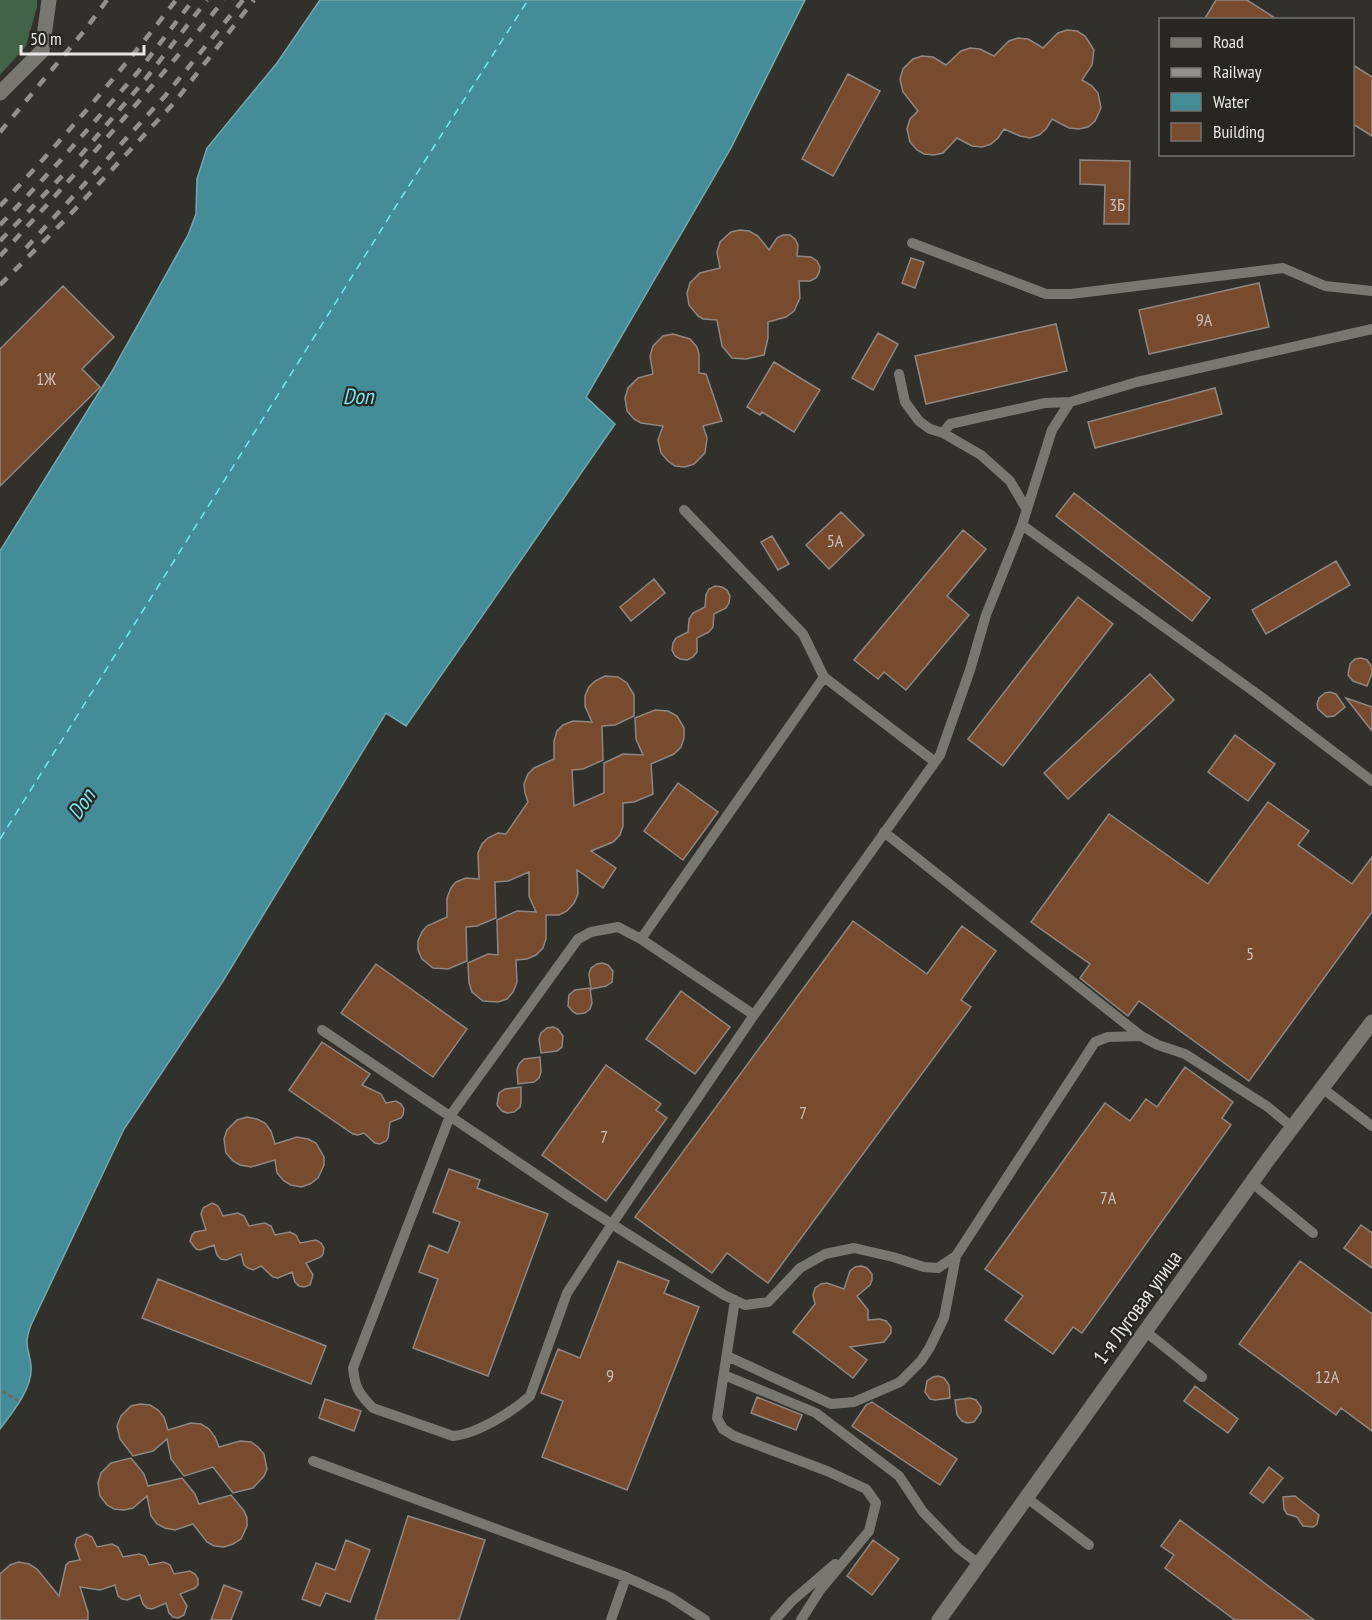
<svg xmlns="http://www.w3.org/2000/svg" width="1372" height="1620" font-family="'PT Sans Narrow',sans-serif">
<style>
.green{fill:#426348}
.water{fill:#448d98;stroke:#75a8ae;stroke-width:1.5}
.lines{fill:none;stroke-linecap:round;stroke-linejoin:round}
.ferry{stroke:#77e7f8;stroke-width:1.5;stroke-dasharray:8 6;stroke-linecap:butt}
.building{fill:#784a2e;stroke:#8f8783;stroke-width:1.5}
.path{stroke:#6c6b66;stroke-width:3;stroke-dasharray:4.5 3;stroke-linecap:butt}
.service{stroke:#787770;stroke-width:10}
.minor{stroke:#787770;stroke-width:15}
.secondary{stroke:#787770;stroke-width:15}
.rail{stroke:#91908b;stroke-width:4.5;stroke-dasharray:10 10;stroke-linecap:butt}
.labels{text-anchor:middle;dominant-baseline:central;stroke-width:4.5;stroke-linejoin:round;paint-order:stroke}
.number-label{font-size:18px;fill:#ccc0b6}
.street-label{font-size:21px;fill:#e8e7e3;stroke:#272620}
.water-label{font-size:22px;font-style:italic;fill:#77e7f8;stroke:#272620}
</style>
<rect width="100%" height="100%" fill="#31302a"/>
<path class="green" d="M0 0H37V7L26 46 0 75Z"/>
<path class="water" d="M320 0H805L731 148 586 397 615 424 406 726 386 713 223 981 124 1129 31 1325C23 1346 29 1347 31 1366 33 1388 12 1413 0 1429V551L111 373 188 235 196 214 197 179 207 148 277 63Z"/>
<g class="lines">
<path class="ferry" d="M0 839 403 195 528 0"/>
</g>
<path class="building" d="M1216 0H1247L1278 20H1204Z
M1067 30 1077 31 1085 36 1094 50 1092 65 1082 80 1092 86 1098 93 1101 108 1095 121 1088 127 1079 129 1069 128 1052 119 1046 129 1039 135 1030 138 1020 136 1004 129 998 138 991 144 982 147 972 146 957 138 943 153 934 155 924 154 917 150 910 142 907 129 910 119 918 111 903 92 900 79 903 69 913 59 922 56 933 57 946 65 961 51 970 48 980 49 994 56 1009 41 1018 38 1028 39 1043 48 1058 33Z
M1353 65 1372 77V136L1353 124Z
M848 74 880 91 833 176 802 159Z
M1080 160 1130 161 1129 224H1104L1105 185 1080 184Z
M740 230 749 231 758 236 769 250 777 238 783 235H790L795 239 798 245 797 256 811 257 817 261 820 267 819 273 816 278 810 281H799L800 298 794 311 786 317 768 322V338L764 355 746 359 732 358 722 346 717 320 703 319 698 316 689 305 687 293 690 283 700 273 720 268 717 252 720 242 731 232Z
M911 258 924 262 915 288 902 283Z
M1259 283 1269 327 1149 354 1139 310Z
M63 286 114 337 82 369 100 387 0 486V349Z
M1056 324 1067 371 926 404 915 356Z
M878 333 898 344 873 390 852 378Z
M673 334 690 339 697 347 699 354V373L706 374 722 421 703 426 707 438 705 453 694 464 685 467 675 466 668 461 661 453 658 440 663 426 641 423 634 419 627 411 625 398 628 388 638 378 653 374 650 356 653 346 663 336Z
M774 362 820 390 794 432 762 412 760 415 747 407Z
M1215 388 1222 414 1095 448 1088 422Z
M1074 493 1210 598 1192 621 1056 516Z
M841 512 864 535 829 569 806 545Z
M963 530 986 549 947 596 969 615 906 690 884 672 878 679 854 660Z
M772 536 789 564 778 570 761 542Z
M1336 561 1350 585 1266 634 1252 610Z
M654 579 665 593 631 621 620 607Z
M715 586 722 587 727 590 730 596 729 603 726 608 714 614 713 627 709 632 697 638V652L693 657 687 660 680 659 675 656 672 650 673 643 676 638 688 632 689 619 693 613 705 607 706 595 709 589Z
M1078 597 1113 624 1003 766 968 739Z
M1361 658 1367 660 1372 667V673L1367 686 1353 681 1348 675 1350 664 1355 659Z
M1150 674 1174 700 1068 799 1044 773Z
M605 676 618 677 627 683 634 695V716L615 725 602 726 603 760 583 769 572 770 574 806 604 793V763L623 754 643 755 636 739 635 718 655 710 668 711 677 716 684 728V738L681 747 674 754 651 764 653 794 634 802 623 803V826L620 835 613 842 591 851 616 868 603 888 577 870 578 894 574 903 567 911 559 915H546V939L543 948 536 955 527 959 516 960 517 982 513 992 507 999 498 1002 483 1001 472 992 469 983 468 963 488 954 498 955 497 920 517 911 536 912 529 896V872L508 881 495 882 496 918 477 926 466 927 467 961 448 969 433 968 422 959 418 950V941L422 932 427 926 447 917V898L451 888 456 882 466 878 479 879 478 853 482 844 488 838 498 833 506 834 528 802 525 793 524 784 528 774 534 768 554 759V741L557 731 563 725 573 721 592 722 585 706V696L589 687 595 681Z
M1330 692 1336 694 1345 707 1334 716 1327 717 1318 709 1317 704 1319 698 1325 693Z
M1346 698 1372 707V731Z
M1235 735 1275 764 1248 801 1208 772Z
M678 783 718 812 683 860 644 831Z
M1268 802 1309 831 1298 845 1352 884 1372 857V912L1249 1081 1139 1001 1128 1016 1080 978 1090 964 1031 922 1109 814 1208 884Z
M853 921 927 974 962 926 996 951 961 1000 971 1007 768 1283 727 1253 712 1273 635 1217Z
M602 963 608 965 613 971 612 982 606 986 591 989 589 974 591 968 597 964Z
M376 964 467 1029 433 1077 341 1013Z
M590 988 592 1003 590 1009 585 1013 577 1014 573 1012 568 1006 569 995 575 990Z
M681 991 730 1027 695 1074 646 1039Z
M553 1027 558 1029 563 1036 562 1047 557 1051 541 1053 539 1039 541 1033 547 1028Z
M322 1042 370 1074 362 1085 381 1094 386 1103 396 1101 401 1104 404 1109 403 1115 401 1118 390 1122 388 1138 386 1141 380 1144 375 1143 364 1133 358 1135 353 1134 289 1090Z
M540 1057 541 1072 539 1078 534 1082 518 1084 517 1070 519 1064 524 1059Z
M606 1065 661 1104 656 1110 667 1118 606 1201 542 1155Z
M1185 1067 1233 1102 1222 1118 1231 1125 1082 1333 1073 1327 1053 1354 1005 1320 1023 1296 985 1269 1105 1103 1130 1121 1146 1099 1157 1107Z
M521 1087V1102L520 1107 514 1112 507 1113 502 1111 497 1105 499 1093 505 1089Z
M247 1117 257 1119 265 1123 271 1131 275 1144 297 1137 308 1139 316 1143 324 1157V1165L318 1178 310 1184 301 1187 291 1185 284 1181 277 1173 275 1160 251 1167 240 1165 233 1161 226 1153 224 1139 227 1130 237 1120Z
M449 1169 480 1180 477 1188 548 1214 488 1376 413 1348 438 1279 419 1272 429 1245 448 1253 460 1222 433 1212Z
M212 1203 218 1206 223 1216 238 1213 244 1216 249 1226 265 1223 271 1226 275 1235 290 1232 296 1235 300 1243 316 1240 321 1243 324 1248 323 1254 321 1257 306 1263 313 1275 310 1285 304 1287 299 1286 295 1282 292 1272 278 1278 273 1277 261 1266 253 1270 248 1268 244 1265 241 1254 226 1260 221 1259 217 1255 214 1245 200 1250 196 1249 190 1241 192 1235 195 1232 206 1230 201 1214 203 1208Z
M1361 1225 1372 1233V1268L1344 1248Z
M618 1261 669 1281 664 1293 699 1307 627 1490 542 1457 563 1401 541 1393 558 1349 580 1358Z
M1300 1261 1372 1314V1431L1341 1408 1336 1415 1239 1344Z
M861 1266 867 1268 872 1274V1280L870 1285 857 1296 868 1310V1320L880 1319 886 1321 891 1327V1333L884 1342 850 1347 867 1360 853 1378 793 1332 815 1304 813 1295 815 1288 821 1284 827 1283 844 1289 850 1271 855 1267Z
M158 1279 326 1346 311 1384 142 1318Z
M938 1376 944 1378 949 1385 950 1398 935 1400 930 1399 925 1392 927 1381 933 1377Z
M1195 1386 1238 1419 1228 1433 1184 1401Z
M757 1397 802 1415 796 1430 751 1413Z
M970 1398 976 1400 981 1407V1412L974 1422 967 1423 962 1421 957 1415 955 1400Z
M325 1399 361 1411 354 1431 319 1418Z
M872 1402 957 1459 940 1485 852 1426 866 1405Z
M140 1404 150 1405 158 1410 164 1417 168 1430 191 1423 201 1424 209 1429 215 1437 219 1447 240 1441 251 1442 258 1447 264 1454 267 1469 264 1476 253 1488 233 1493 213 1467 184 1476 171 1459 167 1439 153 1451 133 1456 120 1439 117 1426 121 1416 131 1406Z
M131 1458 144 1474 148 1486 182 1478 195 1494 199 1504 231 1495 244 1511 247 1518V1526L241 1539 233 1544 224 1547 214 1546 207 1542 193 1524 175 1530 165 1528 157 1524 151 1516 147 1496 133 1508 124 1510 114 1509 107 1505 100 1496 98 1483 101 1473 111 1463Z
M1269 1467 1283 1478 1263 1503 1250 1493Z
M1295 1496 1319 1515 1317 1524 1313 1527 1303 1526 1297 1517 1287 1514 1284 1509 1283 1497Z
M408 1516 485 1540 459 1620H375Z
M1180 1520 1314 1620H1235L1165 1568 1174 1555 1161 1546Z
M86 1534 92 1537 97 1547 112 1544 118 1547 123 1557 139 1554 145 1556 149 1565 164 1562 170 1565 174 1574 190 1571 195 1574 198 1579V1585L195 1588 180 1594 187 1606 184 1615 178 1618 173 1617 169 1613 166 1603 152 1609 147 1608 143 1604 140 1595 127 1600 122 1599 118 1596 115 1585 100 1590 80 1587 88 1612V1620H0V1574L10 1565 19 1562 29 1564 37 1569 59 1596 66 1565 69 1562 80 1560 75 1545 77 1538Z
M346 1540 370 1550 350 1602 326 1593 320 1606 302 1599 316 1563 335 1570Z
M873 1540 899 1559 872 1595 847 1576Z
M224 1585 242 1592 231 1620H211Z"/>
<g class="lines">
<path class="path" d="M2 1391 20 1402"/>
<path class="service" d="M912 243 1046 294H1071L1283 268 1325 286 1372 291
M899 374 905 402 919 421 930 429 943 433 981 455 1010 481 1027 510
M943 433 950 424 1045 403 1070 402
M684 510 803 634 824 677 935 762
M1022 525 1260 696 1372 781
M884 832 1141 1036
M641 939 824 677
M754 1015 641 939 618 927 591 932 578 939 450 1116 353 1368C355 1388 359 1394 373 1408L453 1436C477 1434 512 1412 530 1396L567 1293 612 1224 754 1015 940 755 970 670 986 615 1022 525 1052 430 1070 402 1137 382 1372 329
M322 1030 574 1200 724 1295 745 1305 768 1302 800 1268 825 1254 854 1248 893 1257 924 1267 938 1268 956 1256 1095 1042 1108 1037 1141 1036 1158 1045 1185 1054 1268 1107 1292 1127
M1322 1088 1372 1126
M1252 1183 1313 1233
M735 1300 717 1418 723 1429 734 1436 827 1471 866 1489 876 1503 869 1531 820 1590 801 1620
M1145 1331 1202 1377
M727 1356 831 1404 854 1402 900 1382 921 1361 930 1347 944 1318 956 1256
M724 1375 816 1413 899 1476 923 1512 958 1548 979 1564
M313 1461 626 1577 670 1597 705 1620
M1027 1498 1089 1545
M611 1620 626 1577
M775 1620 792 1601 835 1564"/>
<path class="minor" d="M0 93 42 51 49 0"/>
<path class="secondary" d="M939 1620 1267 1161 1372 1022"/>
<path class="rail" d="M0 132 85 30 107 0
M80 156 144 81 207 0
M0 206C62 140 121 72 176 0
M0 225 59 162 138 72 193 0
M0 241 64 174
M26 248 165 96 243 0
M0 256C77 173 152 88 224 0
M0 285 65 220 174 103 254 0"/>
</g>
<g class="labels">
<g class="number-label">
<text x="1117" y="204">3Б</text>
<text x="1204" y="319">9А</text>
<text x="46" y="378">1Ж</text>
<text x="835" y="540">5А</text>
<text x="1250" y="953">5</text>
<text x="803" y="1112">7</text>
<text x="604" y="1136">7</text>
<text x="1108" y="1197">7А</text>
<text x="610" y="1375">9</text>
<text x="1327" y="1376">12А</text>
</g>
<g class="street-label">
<text transform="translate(1137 1307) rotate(-54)">1-я Луговая улица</text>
</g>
<g class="water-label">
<text x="358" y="396">Don</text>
<text transform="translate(81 804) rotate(-56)">Don</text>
</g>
</g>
<rect x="1159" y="18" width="195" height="138" fill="#272620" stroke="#74736e" stroke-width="1.5"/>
<rect x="1171" y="38" width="30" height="9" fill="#787770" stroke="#74736e" stroke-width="1.5"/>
<text x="1213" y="48" font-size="18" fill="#e8e7e3">Road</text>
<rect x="1171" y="68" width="30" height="9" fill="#91908b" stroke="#74736e" stroke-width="1.5"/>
<text x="1213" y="78" font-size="18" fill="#e8e7e3">Railway</text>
<rect x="1171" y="93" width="30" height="18" fill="#448d98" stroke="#74736e" stroke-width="1.5"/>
<text x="1213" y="108" font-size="18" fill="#e8e7e3">Water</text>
<rect x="1171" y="123" width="30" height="18" fill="#784a2e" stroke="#74736e" stroke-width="1.5"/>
<text x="1213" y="138" font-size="18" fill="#e8e7e3">Building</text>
<path d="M21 45v9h123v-9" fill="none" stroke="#e8e7e3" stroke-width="3"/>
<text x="30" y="45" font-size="18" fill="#e8e7e3" stroke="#272620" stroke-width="4.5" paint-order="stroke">50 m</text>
</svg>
